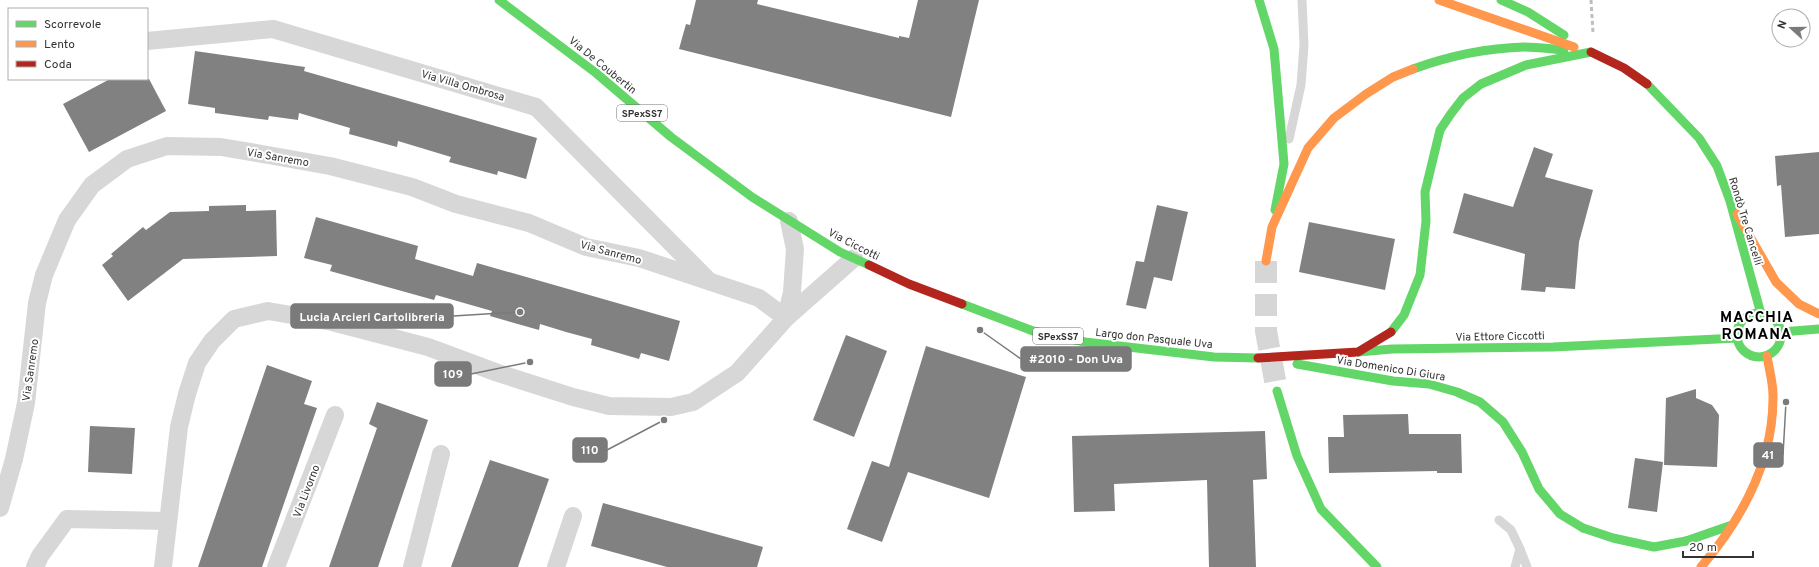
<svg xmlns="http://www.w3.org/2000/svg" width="1819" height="567" font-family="Overpass,sans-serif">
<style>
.building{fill:#818181}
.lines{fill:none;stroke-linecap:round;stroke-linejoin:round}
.primary-tunnel{stroke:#d6d6d6;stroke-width:22;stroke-dasharray:22 11;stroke-linecap:butt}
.lane{stroke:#d7d7d7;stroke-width:9}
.street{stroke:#d7d7d7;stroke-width:18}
.fast{stroke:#63d668;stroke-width:9}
.slow{stroke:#ff974d;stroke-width:9}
.jam{stroke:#b3261e;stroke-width:9}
.rail{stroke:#bebebe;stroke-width:3;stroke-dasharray:4 3;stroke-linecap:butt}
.fast-bridge{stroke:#63d668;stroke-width:9}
.jam-bridge{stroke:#b3261e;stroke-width:9}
.labels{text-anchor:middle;stroke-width:4;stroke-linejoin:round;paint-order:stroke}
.shield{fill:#fff;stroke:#707070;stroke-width:1}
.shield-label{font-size:10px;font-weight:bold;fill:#333}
.street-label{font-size:11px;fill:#333;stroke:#fff}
.district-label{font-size:15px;font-weight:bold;letter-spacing:1px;fill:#000;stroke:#fff}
.leader{fill:none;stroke:#7a7a7a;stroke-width:1.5}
.callout-dot{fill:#7a7a7a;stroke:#fff;stroke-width:1.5}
.callout{fill:#7a7a7a;stroke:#7a7a7a;stroke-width:1.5}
.callout-label{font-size:12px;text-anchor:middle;font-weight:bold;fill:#fff}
</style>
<rect width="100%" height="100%" fill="#fff"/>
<g class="building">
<path d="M696,0H758L757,4L899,38V36L909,38L918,0H979L951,117L679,49L686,24L690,25Z"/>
<path d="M195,51L305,67L304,71L537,138L526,179L498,171L497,175L449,162L451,157L398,141L397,147L349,134L350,128L299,113L298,120L269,116L268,120L215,113V108L188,104Z"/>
<path d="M110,79H149L166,111L89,152L63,104Z"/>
<path d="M1534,147L1553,154L1545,177L1593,190L1579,242L1575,289L1546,287L1545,292L1521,290L1525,254L1453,233L1464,193L1513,207Z"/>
<path d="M1819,152V234L1785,237L1781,185L1777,186L1775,156Z"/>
<path d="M246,205V211L276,210L277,256L183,259L128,301L102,265L113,256L111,254L143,227L146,230L170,212L209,211V206Z"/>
<path d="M1157,205L1188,212L1172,281L1154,277L1146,309L1126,305L1136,261L1144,262Z"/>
<path d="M316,217L418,246L415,259L473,276L477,263L680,321L669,361L641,353L639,359L591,345L592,339L566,332L540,324L539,330L490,316L492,311L436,295L434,300L330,271L332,265L304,258Z"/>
<path d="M1309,222L1395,239L1385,290L1299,272Z"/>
<path d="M846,335L887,351L854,437L813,420Z"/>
<path d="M926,346L1026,377L989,498L908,472L882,542L847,529L872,461L889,467Z"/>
<path d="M267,365L312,381L304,404L317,408L262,567H198Z"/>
<path d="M1696,389V398L1712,405L1719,415L1717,467L1664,465L1666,398Z"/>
<path d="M377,402L428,420L378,567H329L377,428L369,424Z"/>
<path d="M1408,414L1409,434H1461L1462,473H1437V471L1329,473L1328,437H1344L1343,415Z"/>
<path d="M90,426L135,428L132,474L88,472Z"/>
<path d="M1265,431L1267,479L1253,480L1256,567H1209L1207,480L1114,484L1115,511L1074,512L1072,436Z"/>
<path d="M1635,458L1663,462L1657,512L1628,508Z"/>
<path d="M490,460L549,479L518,567H451Z"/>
<path d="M603,503L763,547L757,567H667L591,546Z"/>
</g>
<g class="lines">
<path class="primary-tunnel" d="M1266,261V331L1277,391"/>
<g class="lane">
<path d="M1289,139L1301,85L1304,45L1302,0"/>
<path d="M1499,520L1511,530L1520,549"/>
<path d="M1515,567L1520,549L1527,567"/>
</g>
<g class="street">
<path d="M147,41L273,29L536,107L709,281"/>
<path d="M786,318L792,292L795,249L789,221"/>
<path d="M0,508L14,459L26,403L37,303L44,275L67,220L92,185L127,159L167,146L221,147L268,155L330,166L412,187L456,204L529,223L586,247L639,258L759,298L786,318"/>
<path d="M35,567L40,556L67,519L167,521"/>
<path d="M163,567L179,427L187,394L197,363L212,341L234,319L268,311L332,322L428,347L498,373L573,397L609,406L671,407L693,402L737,373L786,318L854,258"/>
<path d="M276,567L335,415"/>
<path d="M412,567L441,454"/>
<path d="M556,567L573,516"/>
</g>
<g class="fast">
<path d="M499,0L596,73L671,137L752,197L840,252L869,265"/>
<path d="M1259,0L1274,49L1284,164L1275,210"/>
<path d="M1501,0L1528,12L1564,35"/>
<path d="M1413,69C1449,56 1486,48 1524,47C1537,47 1551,49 1564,50"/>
<path d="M1647,84L1699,138L1717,166L1730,201L1761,314"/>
<path d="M962,304L1033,331L1085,342L1214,357L1258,358"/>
<circle cx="1759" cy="335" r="22"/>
<path d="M1391,332L1404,315L1420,275L1426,221L1425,192L1440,130L1450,115L1463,98L1481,84L1526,65L1591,52"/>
<path d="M1781,332L1819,329"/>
<path d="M1358,352L1392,349L1553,347L1738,338"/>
<path d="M1297,364L1393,381L1429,384L1457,392L1480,402L1503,422L1522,452L1539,489L1560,514L1583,528"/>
<path d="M1277,391L1297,456L1321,509L1377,567"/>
<path d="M1686,541L1732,525"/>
</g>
<g class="slow">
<path d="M1439,0L1574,47"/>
<path d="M1737,214L1776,282L1799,304L1819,314"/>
<path d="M1266,261L1272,227L1308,148L1334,118L1366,94L1393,77L1413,69"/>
<path d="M1701,567C1742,519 1774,460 1773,395C1773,382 1769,369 1767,356"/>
</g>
<g class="jam">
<path d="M869,265L909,284L962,304"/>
<path d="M1258,358L1358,352L1391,332"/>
</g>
<path class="rail" d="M1591,0L1593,33"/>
<path class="fast-bridge" d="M1583,528L1613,538L1654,547L1686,541"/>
<path class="jam-bridge" d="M1591,52L1624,68L1647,84"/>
</g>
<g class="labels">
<g class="shield">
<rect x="617" y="105" width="50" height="16" rx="3"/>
<rect x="1033" y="328" width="50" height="16" rx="3"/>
</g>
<g class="shield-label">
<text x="642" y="117">SPexSS7</text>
<text x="1058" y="340">SPexSS7</text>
</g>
<g class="street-label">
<text transform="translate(603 65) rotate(39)" y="4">Via De Coubertin</text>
<text transform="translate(463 85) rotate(16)" y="4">Via Villa Ombrosa</text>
<text transform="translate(278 157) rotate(10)" y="4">Via Sanremo</text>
<text transform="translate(1746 221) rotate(73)" y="4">Rondò Tre Cancelli</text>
<text transform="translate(854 244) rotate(27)" y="4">Via Ciccotti</text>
<text transform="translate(611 252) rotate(15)" y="4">Via Sanremo</text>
<text transform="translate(1500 336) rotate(-1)" y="4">Via Ettore Ciccotti</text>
<text transform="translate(1154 338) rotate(6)" y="4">Largo don Pasquale Uva</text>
<text transform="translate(1391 368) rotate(9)" y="4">Via Domenico Di Giura</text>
<text transform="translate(30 370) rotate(-82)" y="4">Via Sanremo</text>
<text transform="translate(306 491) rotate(-69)" y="4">Via Livorno</text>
</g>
<g class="district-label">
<text x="1757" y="322">MACCHIA<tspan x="1757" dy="17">ROMANA</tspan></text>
</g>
</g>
<path class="leader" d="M520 312L453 316M980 330L1021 359M530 362L471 374M664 420L607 450M1786 402L1783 455"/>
<g class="callout-dot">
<circle cx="520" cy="312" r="4"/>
<circle cx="980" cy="330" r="4"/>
<circle cx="530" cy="362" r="4"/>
<circle cx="664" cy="420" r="4"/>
<circle cx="1786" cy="402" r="4"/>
</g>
<g class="callout">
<rect x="291" y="304" width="162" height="24" rx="4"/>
<rect x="1021" y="347" width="110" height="24" rx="4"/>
<rect x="435" y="362" width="36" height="24" rx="4"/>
<rect x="573" y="438" width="34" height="24" rx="4"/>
<rect x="1754" y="443" width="29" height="24" rx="4"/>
</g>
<g class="callout-label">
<text x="372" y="321">Lucia Arcieri Cartolibreria</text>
<text x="1076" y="363">#2010 - Don Uva</text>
<text x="453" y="378">109</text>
<text x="590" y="454">110</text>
<text x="1768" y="459">41</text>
</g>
<rect x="8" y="8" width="140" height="72" fill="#ffffff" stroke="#adadad"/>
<rect x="16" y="21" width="20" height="6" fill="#63d668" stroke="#adadad"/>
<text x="44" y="28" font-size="12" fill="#333333">Scorrevole</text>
<rect x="16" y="41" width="20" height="6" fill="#ff974d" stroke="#adadad"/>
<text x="44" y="48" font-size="12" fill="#333333">Lento</text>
<rect x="16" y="61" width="20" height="6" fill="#b3261e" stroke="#adadad"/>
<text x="44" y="68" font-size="12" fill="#333333">Coda</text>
<g transform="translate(1791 28) rotate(291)"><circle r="19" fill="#ffffff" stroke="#adadad"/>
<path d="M0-3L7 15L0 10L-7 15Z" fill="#7a7a7a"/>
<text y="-6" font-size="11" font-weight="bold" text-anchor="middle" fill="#333333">N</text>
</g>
<path d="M1683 551v6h70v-6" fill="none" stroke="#333333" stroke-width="2"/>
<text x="1689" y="551" font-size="12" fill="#333333" stroke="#ffffff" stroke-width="3" paint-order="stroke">20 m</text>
</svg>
